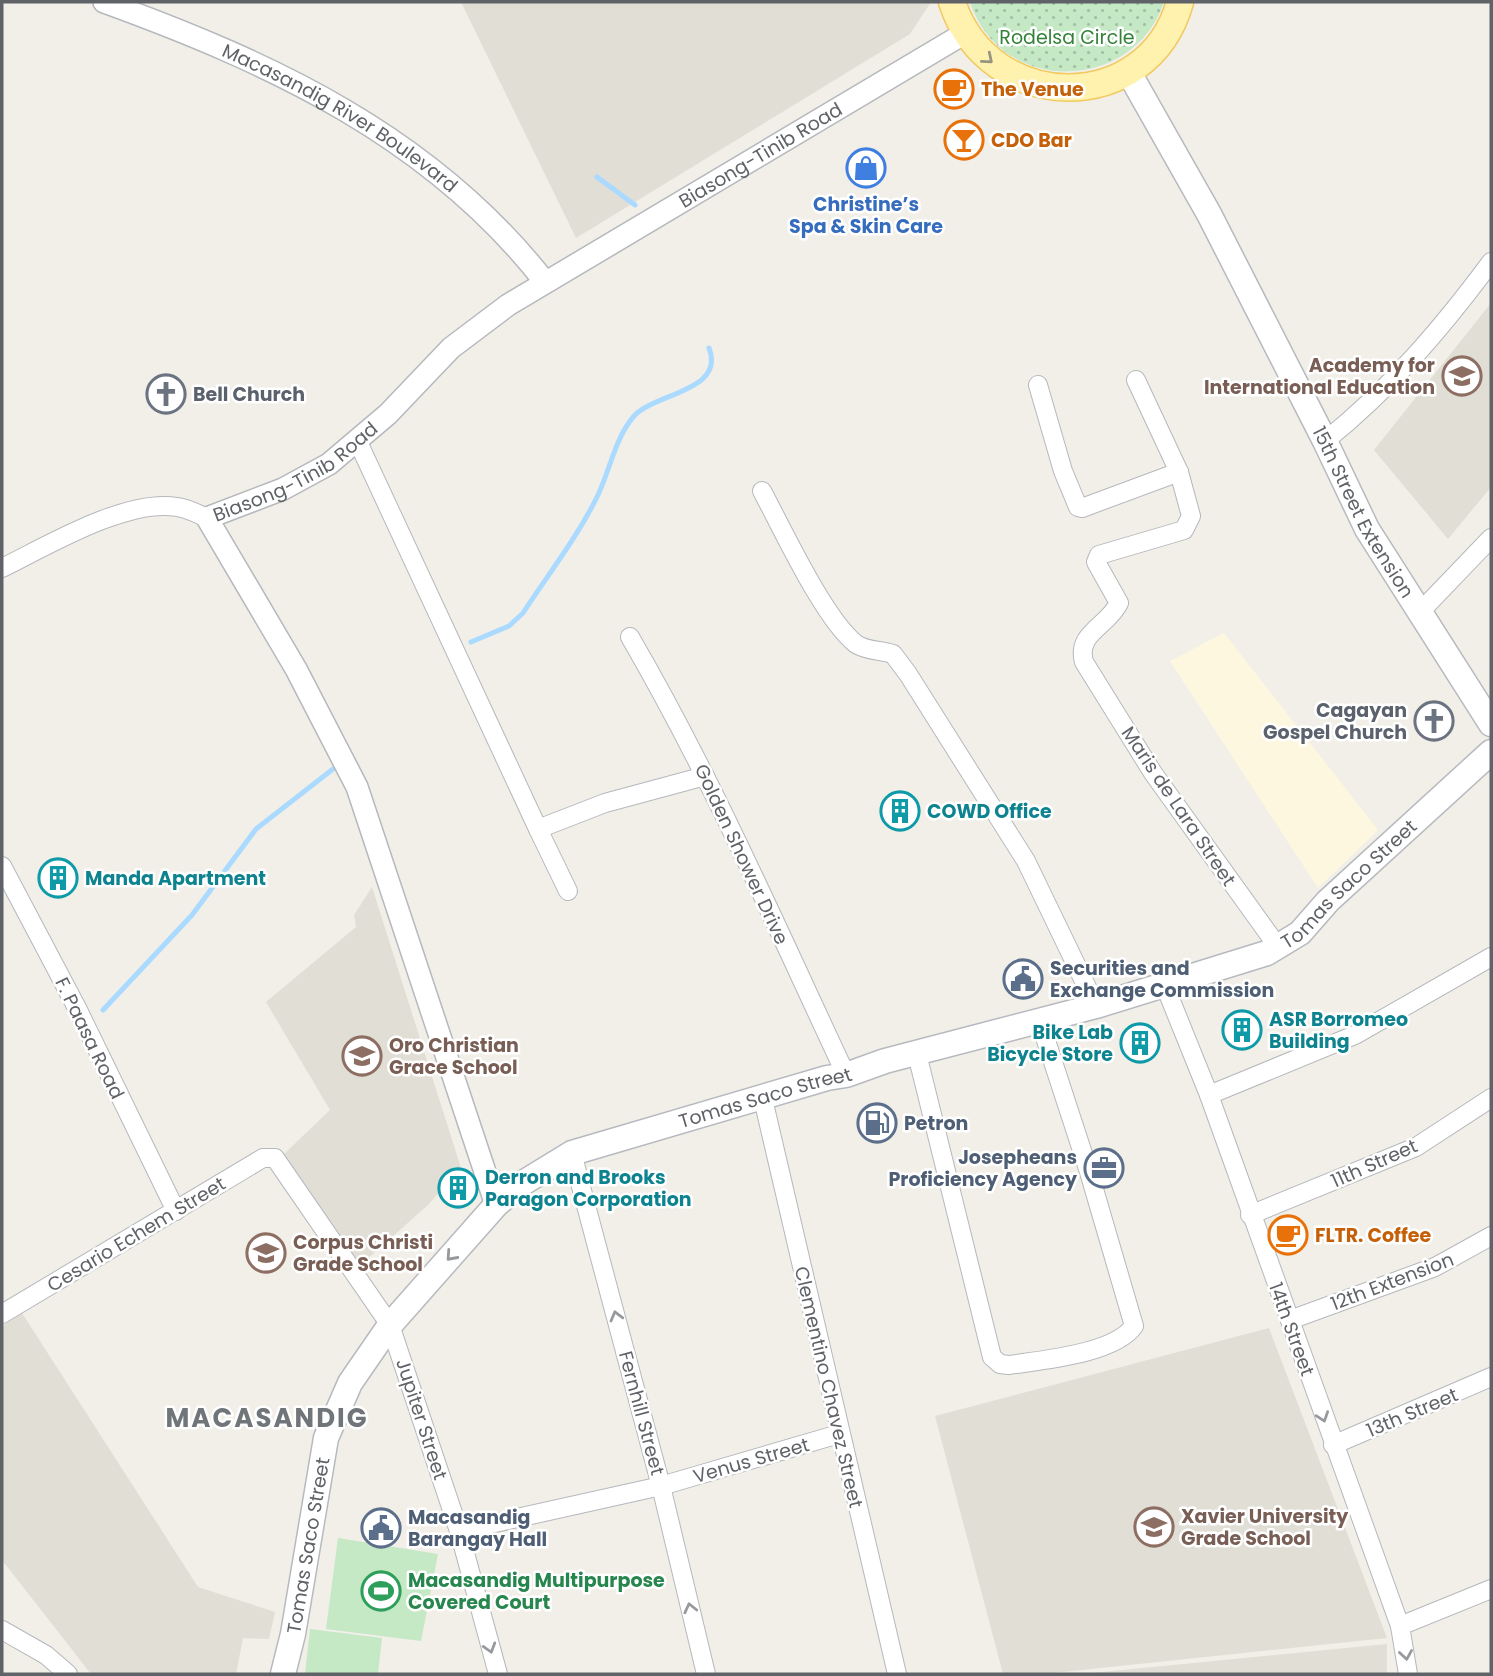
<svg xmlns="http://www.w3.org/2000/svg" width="1493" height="1676" font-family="Poppins,sans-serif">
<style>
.commercial{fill:#fef7e0}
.education{fill:#e1ded6}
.park{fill:url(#park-dots)}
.pitch{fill:#c5e8c5}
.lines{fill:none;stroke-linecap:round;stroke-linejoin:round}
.stream{stroke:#aadaff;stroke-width:5}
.minor-casing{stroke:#b5b8bc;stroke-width:20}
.tertiary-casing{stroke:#b5b8bc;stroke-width:24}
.secondary-casing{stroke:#b6babf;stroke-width:27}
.primary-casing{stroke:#f2c960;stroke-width:29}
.minor{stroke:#fff;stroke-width:18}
.tertiary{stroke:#fff;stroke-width:21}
.secondary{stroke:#fff;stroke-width:24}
.primary{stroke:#fff2af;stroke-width:26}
.oneway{stroke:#979581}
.oneway2{stroke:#979a9d}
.labels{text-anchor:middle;stroke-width:5;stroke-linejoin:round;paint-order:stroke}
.park-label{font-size:19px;fill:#348238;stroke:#fff}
.food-label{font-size:19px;font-weight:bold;fill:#c56008;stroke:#fff;text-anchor:start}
.street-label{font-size:19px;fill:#5f6368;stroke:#fff}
.shop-label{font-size:19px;font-weight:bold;fill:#366cbe;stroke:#fff}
.education-label{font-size:19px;font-weight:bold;fill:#785e54;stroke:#fff;text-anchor:start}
.worship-label{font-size:19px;font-weight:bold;fill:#5b616d;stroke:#fff;text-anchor:start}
.culture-label{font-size:19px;font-weight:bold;fill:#0d838f;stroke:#fff;text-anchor:start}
.service-label{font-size:19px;font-weight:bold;fill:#4e5e75;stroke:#fff;text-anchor:start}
.leisure-label{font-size:19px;font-weight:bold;fill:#27864d;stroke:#fff;text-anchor:start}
.district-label{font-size:26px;font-weight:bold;letter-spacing:2px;fill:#70757a;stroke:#fff}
</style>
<defs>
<pattern id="park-dots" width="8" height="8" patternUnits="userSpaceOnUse" patternTransform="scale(1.75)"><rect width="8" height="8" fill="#c5e8c5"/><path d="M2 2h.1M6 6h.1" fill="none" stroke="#a3c0a4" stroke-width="1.8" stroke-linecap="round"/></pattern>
</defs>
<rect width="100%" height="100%" fill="#f1efe8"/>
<path class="commercial" d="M1224,633L1378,830L1318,888L1170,661Z"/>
<g class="education">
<path d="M461,2H931L910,34L576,238Z"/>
<path d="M1491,303V487L1448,539L1374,450Z"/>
<path d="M372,887L461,1168L428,1205L358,1267L282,1156L330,1110L266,1002L356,927L354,915Z"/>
<path d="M22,1313L198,1587L275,1612L269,1639L243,1638L236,1674H91L2,1560V1326Z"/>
<path d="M1269,1328L1387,1638L1044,1674H1003L935,1416Z"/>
<path d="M1387,1644V1674H1082Z"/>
</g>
<path class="park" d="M970,2H1164C1133,93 1001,96 970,2Z"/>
<g class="pitch">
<path d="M338,1538L438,1554L421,1641L326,1629Z"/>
<path d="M310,1629L382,1638L378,1674H305Z"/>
</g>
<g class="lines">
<g class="stream">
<path d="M597,177L635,205"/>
<path d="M471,642L509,626L523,613C547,576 576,539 596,499C610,472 614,439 634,416C655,393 726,391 709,348"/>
<path d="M103,1010L192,915L256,829L333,769"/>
</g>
<g class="minor-casing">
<g id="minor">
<path d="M1136,380L1179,472L1191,516L1184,530L1099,555L1096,562L1119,603C1107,627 1076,633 1084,662L1153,773L1278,947"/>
<path d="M1038,385L1063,471L1078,507L1082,508L1179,472"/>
<path d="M1325,441C1390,389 1442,328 1491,262"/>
<path d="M358,442L538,829L605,803L705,776"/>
<path d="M762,491C783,530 824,619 856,644C866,651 881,650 893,654L908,674L1026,861L1096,1006"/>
<path d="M2,568C47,546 127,498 177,507C187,508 198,514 207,518"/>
<path d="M1420,612L1491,538"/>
<path d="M630,637C712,778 777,928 846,1075"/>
<path d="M538,829L568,891"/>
<path d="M2,866L78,1010L176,1211"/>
<path d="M1165,986L1209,1095L1400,1626L1408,1674"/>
<path d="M917,1054L992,1357L1000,1364L1009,1365C1042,1360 1114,1354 1134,1326L1089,1172L1039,1019"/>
<path d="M1209,1095L1355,1035L1491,957"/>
<path d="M763,1099L897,1674"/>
<path d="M572,1153L661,1486L706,1674"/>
<path d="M1250,1215L1416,1147L1491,1098"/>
<path d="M2,1314L263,1158H275L390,1325L459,1531L498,1674"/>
<path d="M1290,1320L1435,1267L1491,1236"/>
<path d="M1333,1445L1491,1377"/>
<path d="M459,1531L661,1486L839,1434"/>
<path d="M1400,1626L1491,1589"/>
<path d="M2,1630L46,1655L68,1674"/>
</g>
</g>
<g class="tertiary-casing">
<g id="tertiary">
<path id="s1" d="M104,2C272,63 432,137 545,282"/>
<path id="s2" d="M496,1205L357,787L296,669L207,518L283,489L329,464L388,414L451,348L508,305L965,33"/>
</g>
</g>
<g class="secondary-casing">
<g id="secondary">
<path id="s3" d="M1128,71L1209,214L1325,441L1367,529L1491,724"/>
<path id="s4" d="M283,1674L293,1634L326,1438L350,1383L390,1325L496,1205L518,1186L572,1153L827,1078L846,1075L885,1061L1096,1006L1267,953L1300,933L1328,901L1491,752"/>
</g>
</g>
<g class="primary-casing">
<path id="primary" d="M952,2C989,115 1148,117 1180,2"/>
</g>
<use href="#minor" class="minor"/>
<use href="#tertiary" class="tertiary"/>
<use href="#secondary" class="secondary"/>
<use href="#primary" class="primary"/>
</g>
<defs><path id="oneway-chevron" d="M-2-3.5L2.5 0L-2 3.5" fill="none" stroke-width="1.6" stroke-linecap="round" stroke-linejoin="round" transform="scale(1.75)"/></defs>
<use class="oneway" href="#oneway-chevron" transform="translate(988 59) rotate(40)"/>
<g class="oneway2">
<use href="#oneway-chevron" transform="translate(451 1256) rotate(132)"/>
<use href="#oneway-chevron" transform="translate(616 1316) rotate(-105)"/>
<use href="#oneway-chevron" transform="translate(1323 1417) rotate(71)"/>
<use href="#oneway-chevron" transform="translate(690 1608) rotate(-103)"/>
<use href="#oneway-chevron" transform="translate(490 1648) rotate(73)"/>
<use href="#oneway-chevron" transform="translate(1406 1655) rotate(81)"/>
</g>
<defs>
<g id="cafe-ring" transform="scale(2.0125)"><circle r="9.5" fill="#fff" stroke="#e8710a" stroke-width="1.5"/><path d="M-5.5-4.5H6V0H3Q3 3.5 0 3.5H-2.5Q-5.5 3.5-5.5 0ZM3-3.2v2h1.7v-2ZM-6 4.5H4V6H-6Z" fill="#e8710a"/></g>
<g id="bar-ring" transform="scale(2.0125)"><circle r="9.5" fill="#fff" stroke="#e8710a" stroke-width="1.5"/><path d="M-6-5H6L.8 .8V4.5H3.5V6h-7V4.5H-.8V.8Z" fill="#e8710a"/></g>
<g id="shop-ring" transform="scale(2.0125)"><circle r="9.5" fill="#fff" stroke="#3f7fe0" stroke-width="1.5"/><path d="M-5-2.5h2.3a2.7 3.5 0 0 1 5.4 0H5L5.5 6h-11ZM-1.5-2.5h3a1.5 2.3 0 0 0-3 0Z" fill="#3f7fe0"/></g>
<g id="school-ring" transform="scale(2.0125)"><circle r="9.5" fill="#fff" stroke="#8d6e63" stroke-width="1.5"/><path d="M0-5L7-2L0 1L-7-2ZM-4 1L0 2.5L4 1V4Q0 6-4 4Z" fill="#8d6e63"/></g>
<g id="church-ring" transform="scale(2.0125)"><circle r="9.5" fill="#fff" stroke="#6b7280" stroke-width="1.5"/><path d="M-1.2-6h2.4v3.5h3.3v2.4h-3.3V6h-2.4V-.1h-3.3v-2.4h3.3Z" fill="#6b7280"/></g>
<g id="building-ring" transform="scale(2.0125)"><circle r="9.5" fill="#fff" stroke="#0f9aa8" stroke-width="1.5"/><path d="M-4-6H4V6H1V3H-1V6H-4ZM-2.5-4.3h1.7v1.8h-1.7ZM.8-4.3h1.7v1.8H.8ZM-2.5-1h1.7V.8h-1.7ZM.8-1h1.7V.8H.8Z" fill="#0f9aa8"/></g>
<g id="civic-ring" transform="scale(2.0125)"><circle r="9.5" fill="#fff" stroke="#5c6f8a" stroke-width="1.5"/><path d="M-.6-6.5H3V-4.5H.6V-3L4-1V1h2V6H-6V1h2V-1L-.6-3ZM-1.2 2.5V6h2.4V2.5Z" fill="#5c6f8a"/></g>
<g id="fuel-ring" transform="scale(2.0125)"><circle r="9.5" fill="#fff" stroke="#5c6f8a" stroke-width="1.5"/><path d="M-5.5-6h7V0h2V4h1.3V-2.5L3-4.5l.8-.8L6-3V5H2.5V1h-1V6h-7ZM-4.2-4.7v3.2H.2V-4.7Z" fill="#5c6f8a"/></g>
<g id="office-ring" transform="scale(2.0125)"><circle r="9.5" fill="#fff" stroke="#5c6f8a" stroke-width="1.5"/><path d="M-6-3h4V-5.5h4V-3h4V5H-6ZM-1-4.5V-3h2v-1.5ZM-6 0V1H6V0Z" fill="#5c6f8a"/></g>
<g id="stadium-ring" transform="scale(2.0125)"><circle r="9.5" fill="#fff" stroke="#2e9e5b" stroke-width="1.5"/><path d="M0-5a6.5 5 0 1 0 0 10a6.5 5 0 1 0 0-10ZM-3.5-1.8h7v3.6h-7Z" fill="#2e9e5b"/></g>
</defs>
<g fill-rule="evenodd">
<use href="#cafe-ring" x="954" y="89"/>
<use href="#bar-ring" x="964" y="140"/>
<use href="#shop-ring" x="866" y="168"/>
<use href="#school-ring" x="1462" y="376"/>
<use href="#church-ring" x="166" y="394"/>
<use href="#church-ring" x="1434" y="721"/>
<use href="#building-ring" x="900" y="811"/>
<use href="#building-ring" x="58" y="878"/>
<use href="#civic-ring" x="1023" y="979"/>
<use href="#building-ring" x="1242" y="1030"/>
<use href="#building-ring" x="1140" y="1043"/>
<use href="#school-ring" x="362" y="1056"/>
<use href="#fuel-ring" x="877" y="1123"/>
<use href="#office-ring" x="1104" y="1168"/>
<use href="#building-ring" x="458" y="1188"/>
<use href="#cafe-ring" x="1288" y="1235"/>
<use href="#school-ring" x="266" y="1253"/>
<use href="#school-ring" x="1154" y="1527"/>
<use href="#civic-ring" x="381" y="1528"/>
<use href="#stadium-ring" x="381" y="1591"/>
</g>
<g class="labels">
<g class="park-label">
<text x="1067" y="44">Rodelsa Circle</text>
</g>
<g class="food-label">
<text x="981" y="96">The Venue</text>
<text x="991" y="147">CDO Bar</text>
<text x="1315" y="1242">FLTR. Coffee</text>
</g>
<g class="street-label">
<text dy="7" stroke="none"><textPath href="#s1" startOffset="264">Macasandig River Boulevard</textPath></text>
<text dy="7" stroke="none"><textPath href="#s2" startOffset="1416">Biasong-Tinib Road</textPath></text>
<text dy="7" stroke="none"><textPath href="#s2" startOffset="849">Biasong-Tinib Road</textPath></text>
<text dy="7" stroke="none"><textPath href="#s3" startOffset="500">15th Street Extension</textPath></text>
<text transform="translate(1179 806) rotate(56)" y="7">Maris de Lara Street</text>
<text transform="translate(742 854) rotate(65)" y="7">Golden Shower Drive</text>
<text dy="7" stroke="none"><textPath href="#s4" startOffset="1454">Tomas Saco Street</textPath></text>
<text transform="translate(90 1038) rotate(64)" y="7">F. Paasa Road</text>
<text dy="7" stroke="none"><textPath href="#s4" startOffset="824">Tomas Saco Street</textPath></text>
<text transform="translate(1374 1163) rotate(-24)" y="7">11th Street</text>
<text transform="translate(136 1234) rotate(-31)" y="7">Cesario Echem Street</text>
<text transform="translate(1392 1281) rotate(-21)" y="7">12th Extension</text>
<text transform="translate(1292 1329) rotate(70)" y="7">14th Street</text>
<text transform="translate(829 1387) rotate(77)" y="7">Clementino Chavez Street</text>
<text transform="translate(1412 1412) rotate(-23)" y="7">13th Street</text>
<text transform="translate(642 1413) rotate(75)" y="7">Fernhill Street</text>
<text transform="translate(422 1419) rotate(72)" y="7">Jupiter Street</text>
<text transform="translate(751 1460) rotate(-16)" y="7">Venus Street</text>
<text dy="7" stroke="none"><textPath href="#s4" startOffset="131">Tomas Saco Street</textPath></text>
</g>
<g class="shop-label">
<text x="866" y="211">Christine’s<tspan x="866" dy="22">Spa &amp; Skin Care</tspan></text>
</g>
<g class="education-label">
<text x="1435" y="372" text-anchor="end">Academy for<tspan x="1435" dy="22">International Education</tspan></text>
<text x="389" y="1052">Oro Christian<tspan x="389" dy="22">Grace School</tspan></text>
<text x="293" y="1249">Corpus Christi<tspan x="293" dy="22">Grade School</tspan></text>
<text x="1181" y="1523">Xavier University<tspan x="1181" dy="22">Grade School</tspan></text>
</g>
<g class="worship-label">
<text x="193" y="401">Bell Church</text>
<text x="1407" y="717" text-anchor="end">Cagayan<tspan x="1407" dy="22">Gospel Church</tspan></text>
</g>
<g class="culture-label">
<text x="927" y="818">COWD Office</text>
<text x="85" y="885">Manda Apartment</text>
<text x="1269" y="1026">ASR Borromeo<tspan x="1269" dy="22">Building</tspan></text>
<text x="1113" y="1039" text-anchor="end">Bike Lab<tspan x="1113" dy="22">Bicycle Store</tspan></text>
<text x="485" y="1184">Derron and Brooks<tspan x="485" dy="22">Paragon Corporation</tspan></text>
</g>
<g class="service-label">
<text x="1050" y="975">Securities and<tspan x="1050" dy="22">Exchange Commission</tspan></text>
<text x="904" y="1130">Petron</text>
<text x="1077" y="1164" text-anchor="end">Josepheans<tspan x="1077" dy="22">Proficiency Agency</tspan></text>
<text x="408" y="1524">Macasandig<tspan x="408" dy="22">Barangay Hall</tspan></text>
</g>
<g class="leisure-label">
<text x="408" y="1587">Macasandig Multipurpose<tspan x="408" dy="22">Covered Court</tspan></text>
</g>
<g class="district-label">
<text x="267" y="1427">MACASANDIG</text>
</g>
</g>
<rect width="1493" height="1676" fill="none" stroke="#5f6368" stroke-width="7"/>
</svg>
